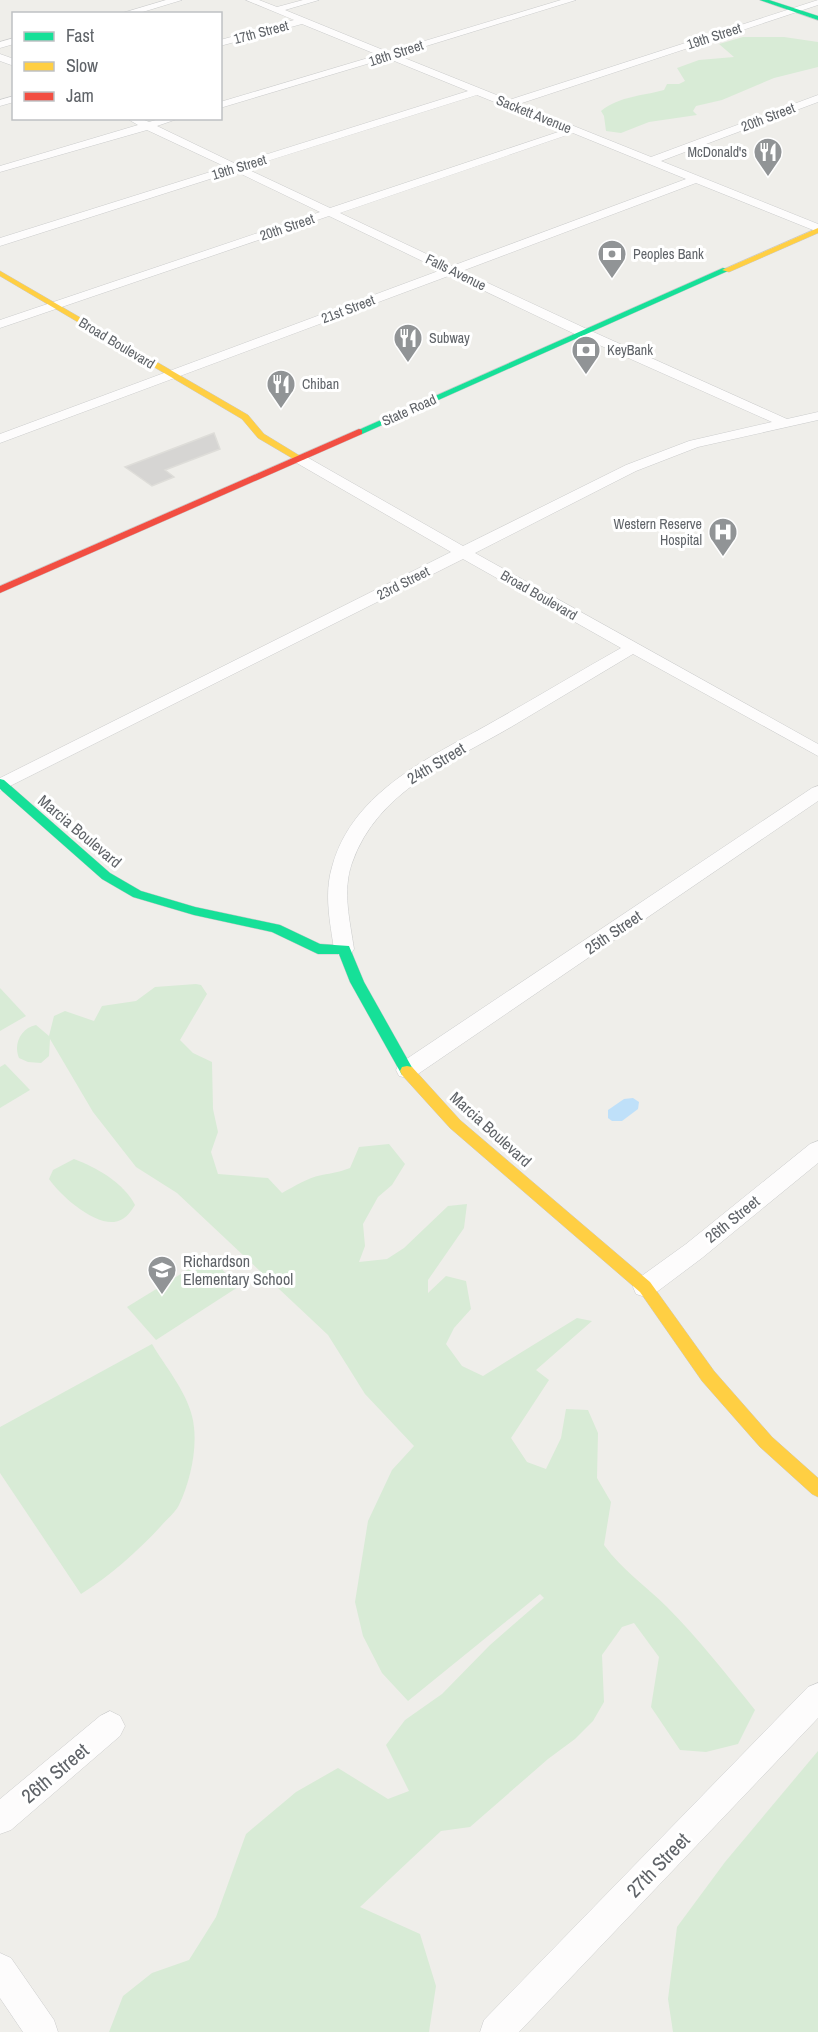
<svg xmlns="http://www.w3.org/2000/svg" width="818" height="2032" font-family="'Archivo Narrow',sans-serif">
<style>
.green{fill:#d8ebd6}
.water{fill:#bfe0f9}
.building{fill:#d6d5d3;stroke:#deddd9;stroke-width:1.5}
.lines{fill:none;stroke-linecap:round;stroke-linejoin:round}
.street-casing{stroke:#cbcccc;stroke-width:1}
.fast-casing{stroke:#cacacb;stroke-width:1}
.slow-casing{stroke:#cacacb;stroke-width:1}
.jam-casing{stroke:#cacacb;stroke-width:1}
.street{fill:#fdfcfc;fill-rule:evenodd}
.fast{fill:#16e098;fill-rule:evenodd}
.slow{fill:#ffcf43;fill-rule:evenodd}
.jam{fill:#f24e42;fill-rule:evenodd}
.labels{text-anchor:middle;stroke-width:6;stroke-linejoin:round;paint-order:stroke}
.far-street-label{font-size:14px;fill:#5f6368;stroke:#fff}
.far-poi-label{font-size:14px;fill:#5f6368;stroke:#fff;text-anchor:start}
.street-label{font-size:16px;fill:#5f6368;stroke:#fff}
.poi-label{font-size:16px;fill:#5f6368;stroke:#fff;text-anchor:start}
.near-street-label{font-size:20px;fill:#5f6368;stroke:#fff}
</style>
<rect width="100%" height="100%" fill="#efeeea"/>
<g class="green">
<path d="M743,37H784L818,42V67L774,78L722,100L696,106L693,111L697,115L649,122L621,133L606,131L604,116L601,111C620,96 642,96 664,90L667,84H679L685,81L677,68L699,60L734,57L719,44Z"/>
<path d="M196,984L201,985L207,994L180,1040L193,1053L212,1062L213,1109L218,1132L211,1152L218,1174L268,1178L282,1193C295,1186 307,1178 322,1175C332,1173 340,1172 350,1168L359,1147L389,1144L405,1164L392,1185L378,1197L363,1224L365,1246L359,1262L387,1259L404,1248L448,1206L467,1204L464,1228L428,1280V1293L446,1276L466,1281L471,1309L454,1328L446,1344L462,1366L483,1376L577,1318L592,1321L536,1370L549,1380L511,1438L527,1462L546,1469L561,1438L566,1409L588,1410L598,1433L597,1478L611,1502L604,1545C622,1570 646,1586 667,1607C699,1639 727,1675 755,1710L738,1744L706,1752L680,1750L651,1707L659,1657L634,1623L622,1627L602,1655L604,1702L593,1721L575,1739L548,1759L470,1827L441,1831L360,1907L420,1934L436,1986L429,2032H109L123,1996L152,1973L189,1960L216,1917L246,1834L296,1792L338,1768L388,1799L409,1791L386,1745L405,1720L442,1694L490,1645L544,1598L540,1594L408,1701L382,1673L363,1636L355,1602L368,1521L392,1470L414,1446L365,1394L328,1335L177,1193L136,1167L93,1112L50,1039L49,1056L41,1063L28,1062L19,1058C13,1044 21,1028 36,1025L49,1036L54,1016L65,1011L94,1021L102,1006L136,1001L155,987Z"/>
<path d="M0,988L26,1016L0,1031Z"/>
<path d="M5,1064L30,1090L0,1108V1067Z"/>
<path d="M74,1159C97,1168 123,1182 135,1205C130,1213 124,1221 114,1222C92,1224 60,1195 49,1179L53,1170Z"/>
<path d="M210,1256L238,1287L156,1340L127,1307Z"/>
<path d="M152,1344C165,1366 186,1391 192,1416C199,1443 191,1480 179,1505C175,1513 166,1520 161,1526C136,1553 111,1575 81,1594L0,1473V1427Z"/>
<path d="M818,1751V2032H673L668,1999L677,1927L725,1862Z"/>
</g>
<path class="water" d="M633,1098L639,1102L638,1109L622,1121H612L608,1118V1110L624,1099Z"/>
<path class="building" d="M214,433L220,449L165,470L174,477L152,486L125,467Z"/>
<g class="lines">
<g class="street-casing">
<g id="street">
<path d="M166,0H182L136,14H119Z"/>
<path d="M246,0H259L277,7L303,0H319L285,10L388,52L561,0H576L397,55L509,100L818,0V5L519,104L651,157L818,95V102L661,161L818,224V232L696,183L462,271L589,330L787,419L818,412V420L698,447L636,471L475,553L818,744V756L633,654C592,678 552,703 511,727C451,762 377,791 352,863C342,891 350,921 354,949L351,954L344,956L337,954L334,949C330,922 324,894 332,867C353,789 434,756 498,719C539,696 580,671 621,648L463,559L0,791V778L451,552L295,462L293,459L295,456H305L463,546L626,465L689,441L772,422L579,336L451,275L0,443V434L441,270L329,216L0,328V320L320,212L235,171L0,246V238L226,167L147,130L0,172V166L138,125L126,118H140L149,122L162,118H180L157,126L236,164L468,91L387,58L220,108V102L378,55L302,24L220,46V40L294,20ZM477,95L564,130L330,208L245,168ZM573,133L686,179L452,266L340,213Z"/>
<path d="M14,38V44L0,48V42Z"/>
<path d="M0,54L14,59V66L0,61Z"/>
<path d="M14,96V102L0,106V100Z"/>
<path d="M818,786V801L415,1076L407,1078L399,1076L396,1070L399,1064L812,788Z"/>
<path d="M818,1141V1163L702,1258L654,1294L645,1297L636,1294L633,1287L636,1280L686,1244L810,1144Z"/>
<path d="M818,1683V1718L519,2032H480L484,2020L808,1687Z"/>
<path d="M110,1711L120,1716L125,1726L120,1736L11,1830L0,1834V1799L100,1716Z"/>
<path d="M0,1953L11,1958L54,2020L58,2032H23L0,1998Z"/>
</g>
</g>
<g class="fast-casing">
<g id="fast">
<path d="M760,0H769L818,16V20Z"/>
<path d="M723,268L730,270L362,434L354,432Z"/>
<path d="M0,779L4,780L110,873L141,891L195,907L280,925L320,944L349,946L364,982L414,1071L412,1075H402L350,982L339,954H318L272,932L194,915L133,897L102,879L0,789Z"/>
</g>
</g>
<g class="slow-casing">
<g id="slow">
<path d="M818,228V233L729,272L722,270Z"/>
<path d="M0,271L248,415L264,434L305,459L297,461L258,438L242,419L0,276Z"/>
<path d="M407,1066L412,1067L460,1120L650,1282L714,1371L772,1437L818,1478V1497L812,1494L760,1447L702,1381L640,1292L450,1128L402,1075L400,1071L402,1067Z"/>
</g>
</g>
<g class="jam-casing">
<path id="jam" d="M359,429L362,430V434L0,593V586Z"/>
</g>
<use href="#street" class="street"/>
<use href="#fast" class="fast"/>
<use href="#slow" class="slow"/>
<use href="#jam" class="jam"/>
</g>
<defs>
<g id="restaurant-pin" transform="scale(1.5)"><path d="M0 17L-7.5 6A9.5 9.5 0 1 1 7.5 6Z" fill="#919496" stroke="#fff"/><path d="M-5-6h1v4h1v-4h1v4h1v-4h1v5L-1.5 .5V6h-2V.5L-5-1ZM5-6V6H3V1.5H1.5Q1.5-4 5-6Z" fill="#fff"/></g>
<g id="bank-pin" transform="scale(1.5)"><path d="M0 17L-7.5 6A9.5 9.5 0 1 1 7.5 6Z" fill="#919496" stroke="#fff"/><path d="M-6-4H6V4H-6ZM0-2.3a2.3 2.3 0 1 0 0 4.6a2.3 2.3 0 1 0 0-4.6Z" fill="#fff"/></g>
<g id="hospital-pin" transform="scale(1.5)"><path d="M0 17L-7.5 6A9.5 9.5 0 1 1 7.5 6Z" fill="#919496" stroke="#fff"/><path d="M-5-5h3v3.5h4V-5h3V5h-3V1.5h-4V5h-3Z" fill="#fff"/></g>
<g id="school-pin" transform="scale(1.5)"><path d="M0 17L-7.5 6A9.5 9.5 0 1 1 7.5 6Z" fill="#919496" stroke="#fff"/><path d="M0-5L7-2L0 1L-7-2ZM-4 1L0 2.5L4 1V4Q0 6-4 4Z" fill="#fff"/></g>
</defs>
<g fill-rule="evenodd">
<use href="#restaurant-pin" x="768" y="152"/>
<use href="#bank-pin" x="612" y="254"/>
<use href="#restaurant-pin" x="408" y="338"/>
<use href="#bank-pin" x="586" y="350"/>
<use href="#restaurant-pin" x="281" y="384"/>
<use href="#hospital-pin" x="723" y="532"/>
<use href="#school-pin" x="162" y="1270"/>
</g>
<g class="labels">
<g class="far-street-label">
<text transform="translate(261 32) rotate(-15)" y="5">17th Street</text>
<text transform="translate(714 36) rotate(-18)" y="5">19th Street</text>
<text transform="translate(396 53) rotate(-18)" y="5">18th Street</text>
<text transform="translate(534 114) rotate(22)" y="5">Sackett Avenue</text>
<text transform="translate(768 117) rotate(-21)" y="5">20th Street</text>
<text transform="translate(239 167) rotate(-17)" y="5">19th Street</text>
<text transform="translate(287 227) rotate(-19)" y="5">20th Street</text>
<text transform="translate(456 272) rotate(26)" y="5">Falls Avenue</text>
<text transform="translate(348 309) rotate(-21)" y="5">21st Street</text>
<text transform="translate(117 343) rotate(31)" y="5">Broad Boulevard</text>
<text transform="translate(409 410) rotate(-24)" y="5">State Road</text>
<text transform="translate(403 583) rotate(-27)" y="5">23rd Street</text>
<text transform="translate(539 595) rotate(30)" y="5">Broad Boulevard</text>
</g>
<g class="far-poi-label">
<text x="747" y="157" text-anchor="end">McDonald's</text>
<text x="633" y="259">Peoples Bank</text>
<text x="429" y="343">Subway</text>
<text x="607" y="355">KeyBank</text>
<text x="302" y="389">Chiban</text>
<text x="702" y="529" text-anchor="end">Western Reserve<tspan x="702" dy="16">Hospital</tspan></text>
</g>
<g class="street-label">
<text transform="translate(436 763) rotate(-31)" y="6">24th Street</text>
<text transform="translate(80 831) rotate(40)" y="6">Marcia Boulevard</text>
<text transform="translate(613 932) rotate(-34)" y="6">25th Street</text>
<text transform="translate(491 1129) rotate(42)" y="6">Marcia Boulevard</text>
<text transform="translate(732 1219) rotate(-39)" y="6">26th Street</text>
</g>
<g class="poi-label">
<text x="183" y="1267">Richardson<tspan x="183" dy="18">Elementary School</tspan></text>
</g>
<g class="near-street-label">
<text transform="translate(55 1773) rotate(-40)" y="7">26th Street</text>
<text transform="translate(658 1865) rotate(-46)" y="7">27th Street</text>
</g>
</g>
<rect x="12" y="12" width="210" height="108" fill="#ffffff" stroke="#bfc1c3" stroke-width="1.5"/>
<rect x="24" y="32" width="30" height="9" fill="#16e098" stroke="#bfc1c3" stroke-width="1.5"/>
<text x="66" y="42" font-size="18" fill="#5f6368">Fast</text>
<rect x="24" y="62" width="30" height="9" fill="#ffcf43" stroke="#bfc1c3" stroke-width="1.5"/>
<text x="66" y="72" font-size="18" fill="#5f6368">Slow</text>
<rect x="24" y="92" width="30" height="9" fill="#f24e42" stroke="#bfc1c3" stroke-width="1.5"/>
<text x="66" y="102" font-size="18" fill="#5f6368">Jam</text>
</svg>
